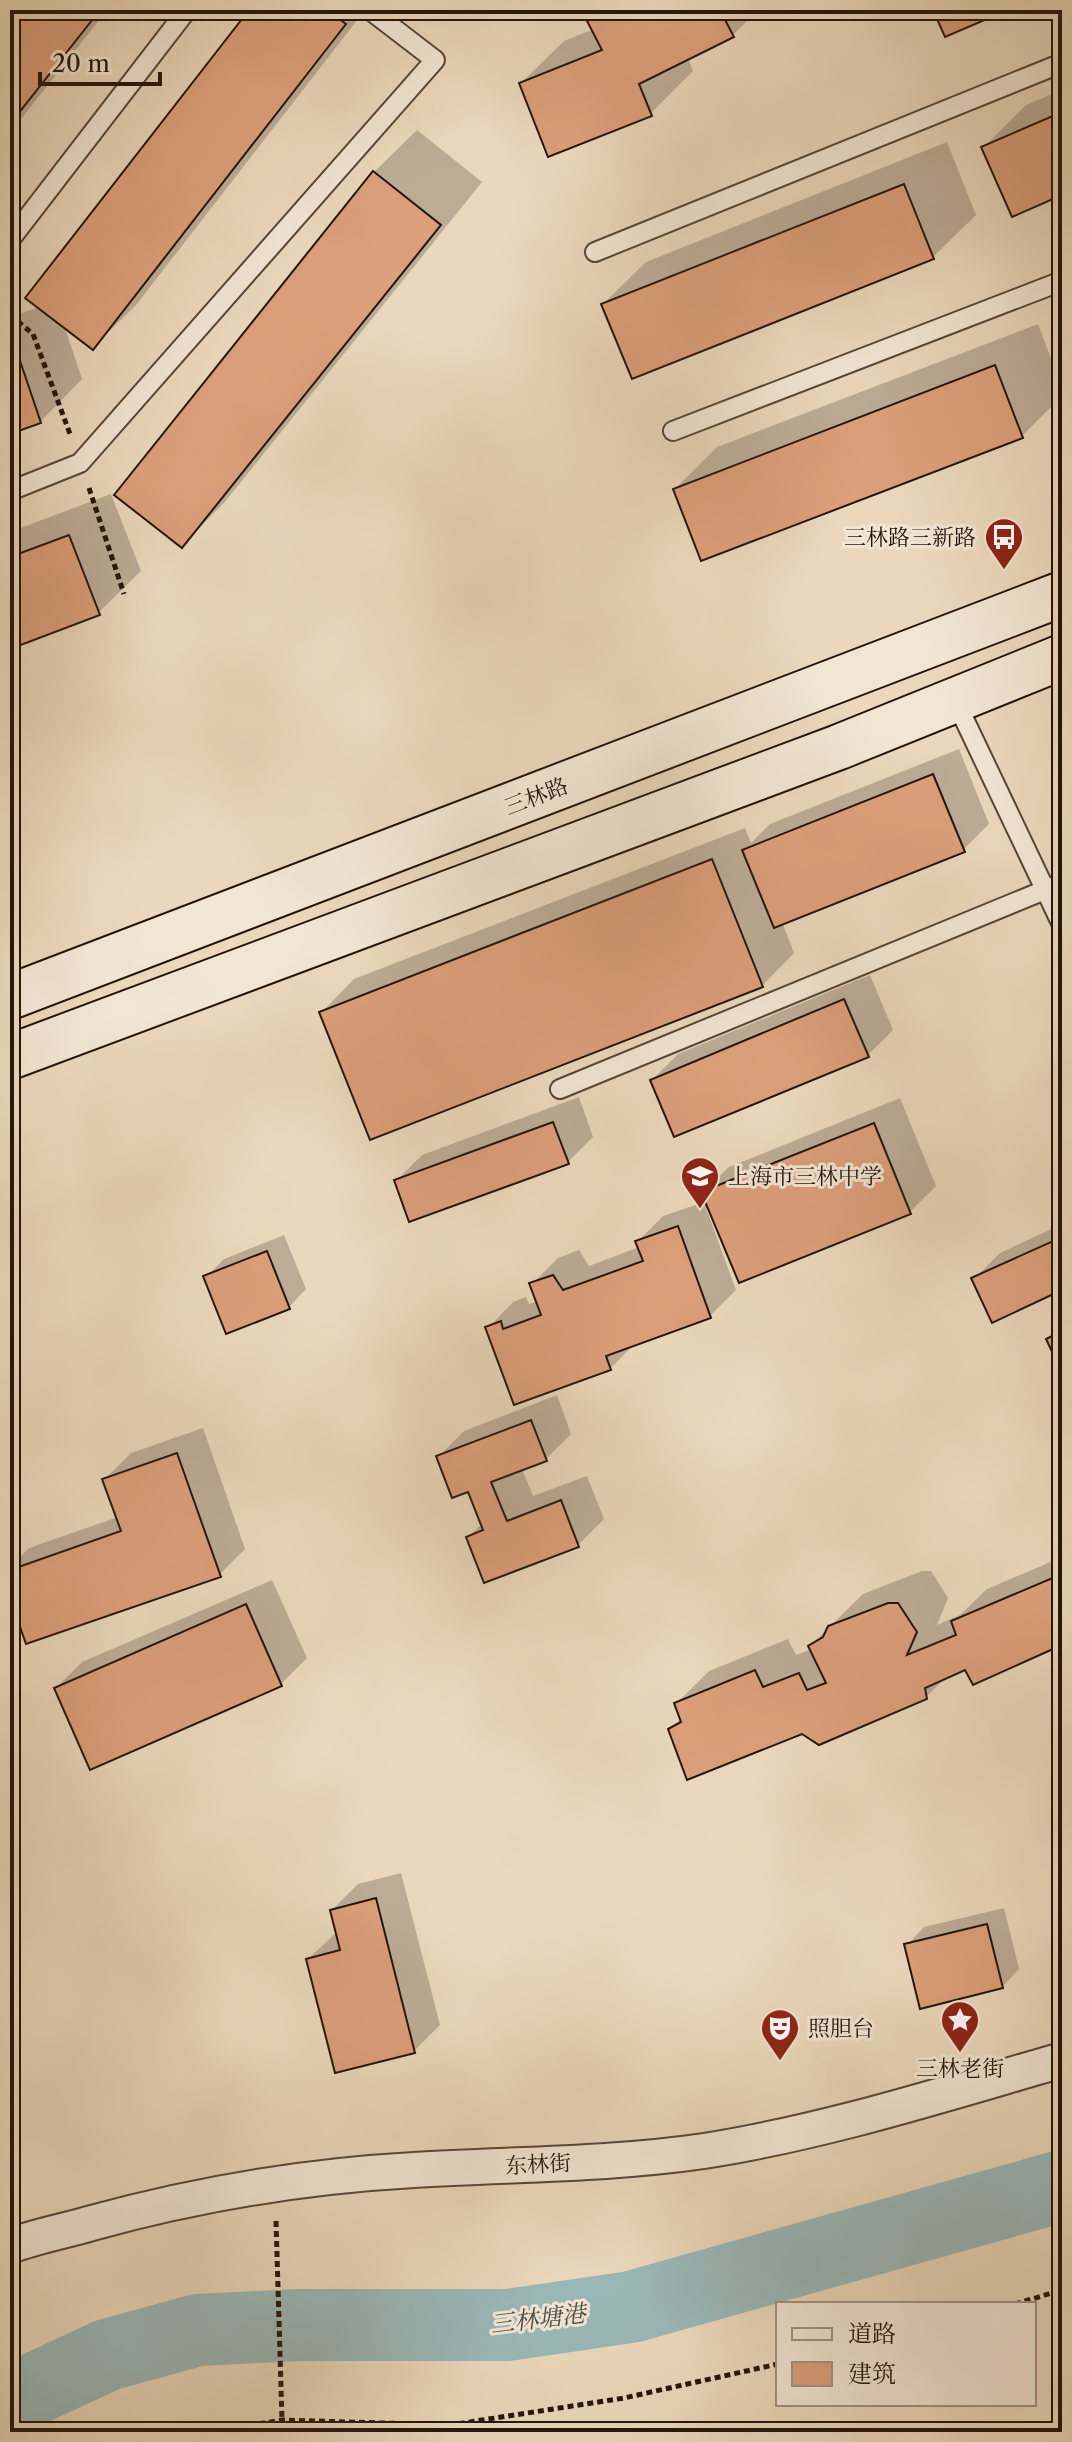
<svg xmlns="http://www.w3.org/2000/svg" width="1072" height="2442" font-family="'Libre Caslon Text','Noto Serif SC',serif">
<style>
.shadow{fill:#0003}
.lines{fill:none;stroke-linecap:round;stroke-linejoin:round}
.river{stroke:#9ab8b8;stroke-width:72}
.building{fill:#dc9f7b;stroke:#23150d;stroke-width:2}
.lane-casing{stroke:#554639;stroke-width:22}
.street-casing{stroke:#554639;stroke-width:38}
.secondary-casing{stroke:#23150d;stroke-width:48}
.path{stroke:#23150d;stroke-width:5;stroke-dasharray:6 4;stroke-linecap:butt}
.lane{stroke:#f2e6d3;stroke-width:18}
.street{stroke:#f2e6d3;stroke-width:34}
.secondary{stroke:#f2e6d3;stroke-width:44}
.labels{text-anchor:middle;stroke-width:6;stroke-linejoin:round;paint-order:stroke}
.poi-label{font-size:22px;fill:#23150d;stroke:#f2e6d3;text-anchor:start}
.street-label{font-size:22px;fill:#23150d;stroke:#f2e6d3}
.water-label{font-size:24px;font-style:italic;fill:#4d4e49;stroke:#f2e6d3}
</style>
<rect width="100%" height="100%" fill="#ebd8bc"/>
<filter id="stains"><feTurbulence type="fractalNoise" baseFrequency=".0025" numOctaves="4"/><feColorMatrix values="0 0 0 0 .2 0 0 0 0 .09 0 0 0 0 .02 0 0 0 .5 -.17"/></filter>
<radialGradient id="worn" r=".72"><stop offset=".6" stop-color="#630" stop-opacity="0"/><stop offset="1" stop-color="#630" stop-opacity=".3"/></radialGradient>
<g class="shadow">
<path d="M10,10H107L10,133Z"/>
<path d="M252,10H365L136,305L93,347L64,325L82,379L40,422L10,431V317L40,307Z"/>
<path d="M601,10H758L733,35L688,58L693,71L650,114L521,83L564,41L594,29L590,21Z"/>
<path d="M1062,90V193L983,148L1026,105Z"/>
<path d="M417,130L482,182L224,503L182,545L374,172Z"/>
<path d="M947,142L976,215L933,257L633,376L603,304L646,262Z"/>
<path d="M1038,324L1062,387V396L1022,436L675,489L717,447Z"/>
<path d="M111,494L141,571L98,613L10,647V532Z"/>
<path d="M959,749L989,824L963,850L782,922L794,953L762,986L322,1012L354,979L745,828L751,843L770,824Z"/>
<path d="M870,975L893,1030L867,1056L652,1080L678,1054Z"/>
<path d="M579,1097L593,1137L568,1162L396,1181L422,1155Z"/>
<path d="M900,1098L936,1186L910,1212L706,1208L736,1290L710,1316L634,1344L610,1369L488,1328L513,1302L526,1297L529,1304L538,1301L532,1284L558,1258L579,1250L589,1266L639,1247L637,1242L663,1216L707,1201L703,1192L729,1167Z"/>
<path d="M1062,1224V1288L974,1279L1000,1253Z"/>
<path d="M284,1235L306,1289L289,1307L206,1277L224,1259Z"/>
<path d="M1062,1325V1369L1048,1339Z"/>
<path d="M557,1395L571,1434L545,1460L522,1469L533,1496L587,1476L604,1519L578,1545L468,1537L483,1523L469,1489L438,1457L464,1431Z"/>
<path d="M203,1428L245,1549L219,1575L10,1592V1567L29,1548L118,1517L105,1479L131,1453Z"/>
<path d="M1062,1557V1643L966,1667L948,1675L926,1697L802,1732L670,1729L682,1718L676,1704L709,1671L788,1639L796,1655L812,1649L810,1646L863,1594L922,1571H931L948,1598L937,1625L960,1615L987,1589Z"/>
<path d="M272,1580L307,1658L281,1684L56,1688L82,1662Z"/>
<path d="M401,1873L440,2025L414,2051L308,1959L337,1932L332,1910L358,1884Z"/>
<path d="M1004,1908L1019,1969L1002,1987L907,1945L924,1927Z"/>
</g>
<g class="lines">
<path class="river" d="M10,2400L107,2355L198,2330L299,2325H508L631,2307L1062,2186"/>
</g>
<g class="building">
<path d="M10,10H100L10,124Z"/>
<path d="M249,10H327L346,24L93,350L25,298Z"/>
<path d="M609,10H720L734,37L639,84L652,116L548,157L519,83L602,50L587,21Z"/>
<path d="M933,10H1008L945,37Z"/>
<path d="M1062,112V195L1012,217L981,147Z"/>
<path d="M373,171L441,225L182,548L114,495Z"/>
<path d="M904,184L934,259L632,379L601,304Z"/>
<path d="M14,343L41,423L10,434V344Z"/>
<path d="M995,365L1023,438L701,561L673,489Z"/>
<path d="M69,535L100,615L10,649V557Z"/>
<path d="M933,774L965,852L774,928L742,850Z"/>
<path d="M712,859L763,987L370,1140L319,1012Z"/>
<path d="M844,999L869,1057L674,1137L650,1080Z"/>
<path d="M553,1122L569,1164L409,1222L394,1180Z"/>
<path d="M874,1123L911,1214L739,1283L701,1192Z"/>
<path d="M678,1226L711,1318L606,1356L611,1370L514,1405L485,1327L501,1321L503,1329L541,1315L529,1283L553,1275L563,1290L643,1261L635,1241Z"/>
<path d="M1062,1237V1290L992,1323L971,1278Z"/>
<path d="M267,1251L290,1309L226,1334L203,1276Z"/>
<path d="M1062,1331V1373L1046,1339Z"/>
<path d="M531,1420L547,1461L491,1482L507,1521L561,1500L579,1547L484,1583L466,1537L483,1530L468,1492L452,1498L436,1456Z"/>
<path d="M177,1453L221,1577L26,1644L10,1598V1570L121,1531L102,1479Z"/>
<path d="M1062,1574V1645L973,1685L965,1670L925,1688L927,1699L819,1745L802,1734L687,1780L668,1729L681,1722L674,1703L755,1670L763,1687L799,1673L807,1690L826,1683L808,1646L823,1637L828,1626L888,1603H898L917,1632L907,1655L956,1635L951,1621Z"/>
<path d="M246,1604L282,1686L90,1770L54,1688Z"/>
<path d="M376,1898L415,2053L335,2073L306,1959L340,1950L330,1910Z"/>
<path d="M987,1924L1003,1988L920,2009L904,1944Z"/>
</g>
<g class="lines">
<g class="lane-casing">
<g id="lane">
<path d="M10,240L187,10"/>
<path d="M595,252L1062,63"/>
<path d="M673,431L1062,281"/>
<path d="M10,491L80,463L435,60L370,10"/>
<path d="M955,700L1062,925"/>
<path d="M560,1089L1062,883"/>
</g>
</g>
<g class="street-casing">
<path id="street" d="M10,2246C36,2236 65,2231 92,2223C197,2194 305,2176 414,2170C510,2164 608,2165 704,2151C825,2132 944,2094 1062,2060"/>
</g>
<g class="secondary-casing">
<g id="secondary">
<path d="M10,997L1062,594"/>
<path d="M10,1057L839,747L1062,657"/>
</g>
</g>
<g class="path">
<path d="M10,315L33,334L70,434"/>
<path d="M89,488L124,594"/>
<path d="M276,2221L282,2420"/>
<path d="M1015,2304L1062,2290"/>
<path d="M210,2432L282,2420L450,2425L624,2398L778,2364"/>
</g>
<use href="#lane" class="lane"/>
<use href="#street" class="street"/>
<use href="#secondary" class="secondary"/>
</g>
<defs>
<g id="bus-pin" transform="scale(2)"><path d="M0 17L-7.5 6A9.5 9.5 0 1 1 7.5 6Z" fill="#8f2418" stroke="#f2e6d3"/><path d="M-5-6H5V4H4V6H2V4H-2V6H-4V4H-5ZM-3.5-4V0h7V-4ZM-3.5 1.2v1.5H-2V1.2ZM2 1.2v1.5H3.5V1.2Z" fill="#fff"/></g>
<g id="school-pin" transform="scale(2)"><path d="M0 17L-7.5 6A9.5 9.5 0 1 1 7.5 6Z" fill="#8f2418" stroke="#f2e6d3"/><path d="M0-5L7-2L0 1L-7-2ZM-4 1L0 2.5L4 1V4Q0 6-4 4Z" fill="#fff"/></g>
<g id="sight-pin" transform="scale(2)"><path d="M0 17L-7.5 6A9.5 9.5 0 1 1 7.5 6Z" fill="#8f2418" stroke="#f2e6d3"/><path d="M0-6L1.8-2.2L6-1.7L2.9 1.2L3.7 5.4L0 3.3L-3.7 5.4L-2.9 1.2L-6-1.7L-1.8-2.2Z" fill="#fff"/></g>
<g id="theatre-pin" transform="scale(2)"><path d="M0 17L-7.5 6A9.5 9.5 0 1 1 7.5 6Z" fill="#8f2418" stroke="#f2e6d3"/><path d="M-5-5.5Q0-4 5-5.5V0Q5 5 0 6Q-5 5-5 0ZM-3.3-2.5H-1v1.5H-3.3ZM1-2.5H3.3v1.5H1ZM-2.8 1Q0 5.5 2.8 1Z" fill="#fff"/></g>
</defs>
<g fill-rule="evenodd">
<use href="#bus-pin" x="1004" y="537"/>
<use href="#school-pin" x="700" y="1176"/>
<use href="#sight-pin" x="960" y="2020"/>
<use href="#theatre-pin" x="780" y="2028"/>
</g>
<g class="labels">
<g class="poi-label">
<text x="976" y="545" text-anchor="end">三林路三新路</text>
<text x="728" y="1184">上海市三林中学</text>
<text x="808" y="2036">照胆台</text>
<text x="960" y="2076" text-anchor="middle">三林老街</text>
</g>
<g class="street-label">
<text transform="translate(536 796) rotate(-21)" y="8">三林路</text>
<text transform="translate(538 2164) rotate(-3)" y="8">东林街</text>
</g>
<g class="water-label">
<text transform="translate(538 2319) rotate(-7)" y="8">三林塘港</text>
</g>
</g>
<rect width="1072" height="2442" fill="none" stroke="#ebd8bc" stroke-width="40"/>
<rect x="12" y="12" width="1048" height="2418" fill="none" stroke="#23150d" stroke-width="4"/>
<rect x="20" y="20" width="1032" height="2402" fill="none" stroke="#23150d" stroke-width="2"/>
<rect x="776" y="2302" width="260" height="104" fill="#f2e6d3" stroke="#9f9284" stroke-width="2"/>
<rect x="792" y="2328" width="40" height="12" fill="#f2e6d3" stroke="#9f9284" stroke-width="2"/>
<text x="848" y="2342" font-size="24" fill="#23150d">道路</text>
<rect x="792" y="2362" width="40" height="24" fill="#dc9f7b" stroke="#9f9284" stroke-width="2"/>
<text x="848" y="2382" font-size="24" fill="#23150d">建筑</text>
<path d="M40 72v12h120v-12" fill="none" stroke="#23150d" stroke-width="4"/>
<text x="52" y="72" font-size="24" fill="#23150d" stroke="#f2e6d3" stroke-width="6" paint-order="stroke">20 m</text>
<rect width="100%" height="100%" filter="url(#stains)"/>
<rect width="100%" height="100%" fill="url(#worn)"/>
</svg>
